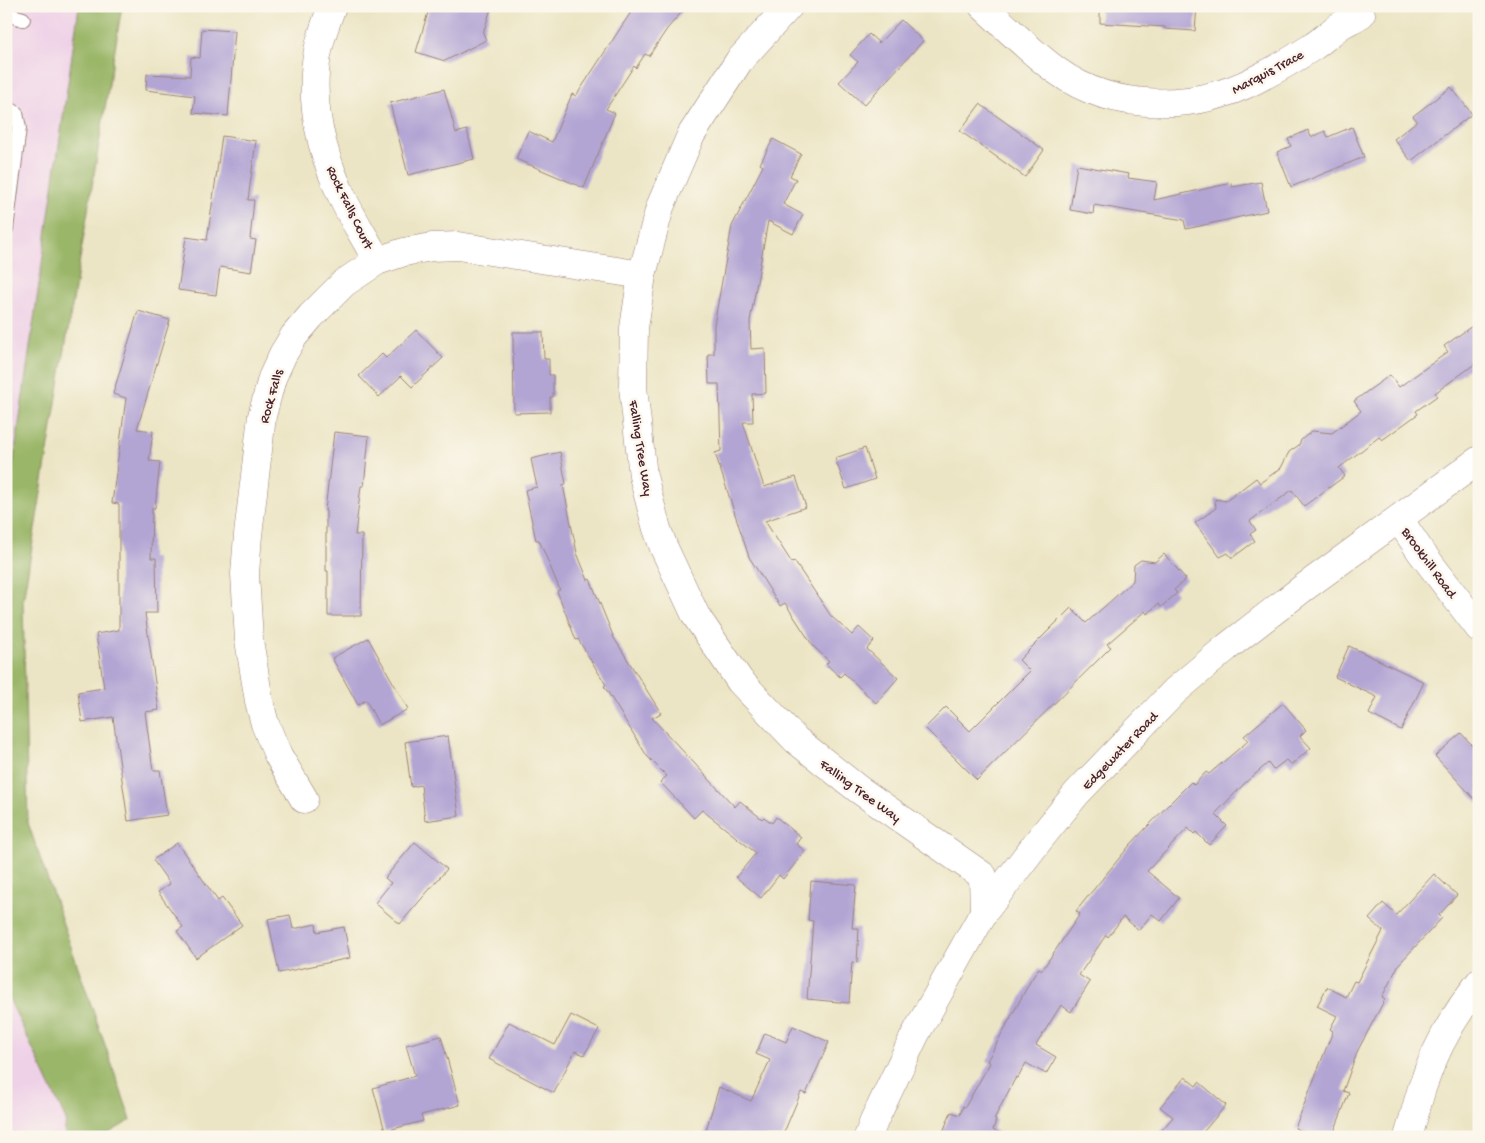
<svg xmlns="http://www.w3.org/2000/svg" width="1485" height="1143" font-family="'Gochi Hand',sans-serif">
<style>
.built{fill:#eed0e7}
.forest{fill:#9ab668;stroke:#726a4a}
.building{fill:#b2a5d4}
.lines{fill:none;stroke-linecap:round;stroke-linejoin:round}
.service-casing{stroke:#9b8278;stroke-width:16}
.minor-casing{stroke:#9b8278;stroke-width:29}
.service{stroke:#fff;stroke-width:14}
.minor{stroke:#fff;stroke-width:28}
.labels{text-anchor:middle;stroke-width:5;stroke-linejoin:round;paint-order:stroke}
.street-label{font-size:14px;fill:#4a1f2b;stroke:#fbf7ec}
</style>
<rect width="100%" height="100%" fill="#fbf7ec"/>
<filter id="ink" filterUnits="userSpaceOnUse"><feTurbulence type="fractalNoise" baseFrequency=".02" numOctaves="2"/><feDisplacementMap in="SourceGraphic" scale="10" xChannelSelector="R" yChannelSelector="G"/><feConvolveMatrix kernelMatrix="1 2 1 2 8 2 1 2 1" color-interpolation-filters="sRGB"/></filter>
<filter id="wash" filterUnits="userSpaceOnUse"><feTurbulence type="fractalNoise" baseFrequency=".0096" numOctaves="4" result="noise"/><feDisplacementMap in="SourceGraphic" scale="20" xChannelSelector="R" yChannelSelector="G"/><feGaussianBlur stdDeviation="1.12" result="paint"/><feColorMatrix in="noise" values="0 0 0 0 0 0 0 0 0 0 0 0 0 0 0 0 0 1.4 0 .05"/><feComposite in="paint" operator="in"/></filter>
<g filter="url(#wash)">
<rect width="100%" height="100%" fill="#ece5c5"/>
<g class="built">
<path d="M6,6H79L6,514Z"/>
<path d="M6,992L66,1120L64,1137H6Z"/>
</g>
<path class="forest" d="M79,6H122L23,601L28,823L131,1120L102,1137H64L66,1120L6,992V514Z"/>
<g id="blocks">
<g class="building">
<path d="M430,6H492L483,33L486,40L445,61L416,52Z"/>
<path d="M635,6H687L667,29L649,56L645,54L636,68L634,66L606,109L615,113L584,188L516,159L528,131L552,142L572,94L576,96Z"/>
<path d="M1100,6H1197L1195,31L1165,29V27L1100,23Z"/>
<path d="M901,20L923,41L864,105L839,82L858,62L850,55L869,34L879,43Z"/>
<path d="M202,29L235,31L228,116L193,113L195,96L146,90L147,74L190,76L191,57L200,58Z"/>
<path d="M1451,87L1472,114L1411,161L1394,139L1417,121L1413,116Z"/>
<path d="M444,89L456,133L467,130L474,159L408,175L390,103Z"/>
<path d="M980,104L1044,150L1025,177L960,131Z"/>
<path d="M1352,127L1364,157L1291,187L1277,152L1291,146L1288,139L1308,130L1311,137L1325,131L1328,137Z"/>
<path d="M222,136L256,141L248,200H254L250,239L256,240L251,272L220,267L216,295L178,290L186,237L207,240Z"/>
<path d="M773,139L801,154L790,176L796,179L783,204L803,215L793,234L768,221L750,321L751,349L765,348L766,393L752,394L753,422H743L764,487L796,477L806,507L765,521L792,563L794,561L831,616L852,635L859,627L874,641L867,649L898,678L876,703L844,673L840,677L826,664L829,661L813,646L785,603L780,606L749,557L715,453L721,451L719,384H709L708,354H714V325L732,226L763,166L760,164Z"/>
<path d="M1077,165L1129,174L1128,178L1157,182L1154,200L1232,183V187L1261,182L1267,211L1186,229L1184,220L1094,205L1093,214L1070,210Z"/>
<path d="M138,311L170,320L137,429L153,431L149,461L160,462L155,508H152L151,558H156L157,613H145L159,710L145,712L153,770H160L167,815L128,821L113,717L82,722L78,692L104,688L96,634L119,630V504L112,503L126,398L113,394Z"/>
<path d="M1479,321V361L1435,393L1437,396L1416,411L1418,414L1382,440L1379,437L1339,468L1345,476L1304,506L1292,490L1250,521L1256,530L1250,534L1255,541L1232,558L1228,553L1220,557L1195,523L1216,508L1215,499L1226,501L1256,478L1260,483L1281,468L1289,452L1299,445L1301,440L1312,431L1332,433L1361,411L1354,401L1390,375L1399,387L1448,352L1444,346Z"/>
<path d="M416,330L443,358L412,387L401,376L379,397L359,376L382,354L386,358Z"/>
<path d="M513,332H543L544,359H549V375H553V397H550V412L514,413Z"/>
<path d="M334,432L369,436L364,486H361L355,535H362L361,616H328V571H326V511H325Z"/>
<path d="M865,448L875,479L846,489L835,458Z"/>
<path d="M560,452L566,484L563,485L577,553L588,580L590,579L614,638L661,713L652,718L735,807L740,801L762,819L764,817L772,823L776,817L801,837L796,844L805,851L783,879L779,875L761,898L736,877L756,853L702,810L694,818L660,782L667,776L647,756L604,686L606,685L578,639L576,640L557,591L560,590L539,540H536L525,490L537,487L531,459Z"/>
<path d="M1164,554L1186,579L1174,590L1177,593L1161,607L1158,604L1147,614L1145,611L1107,644L1111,647L977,780L925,728L946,707L970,731L1030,671L1019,660L1071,608L1086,623L1133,581L1134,565L1141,560L1155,562Z"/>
<path d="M368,638L408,709L379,725L366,700L358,705L332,658Z"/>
<path d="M1349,646L1424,682L1401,730L1369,714L1377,697L1335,677Z"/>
<path d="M1283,703L1306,730L1300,736L1311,748L1291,765L1286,760L1273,770L1268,763L1244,784L1215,814L1227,826L1209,845L1196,832L1194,834L1188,828L1147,871L1179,898L1161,921L1152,914L1139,930L1123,917L1108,937L1106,935L1079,975L1090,982L1071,1012L1061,1005L1036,1045L1056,1057L1046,1074L1026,1063L1018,1078L1016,1077L994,1119L996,1120L993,1130L1009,1137H941L951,1112L960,1115L963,1106L965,1107L990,1063L987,1061L1031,980L1039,968L1042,970L1080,914L1076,911L1130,845L1169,804L1191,782L1194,785L1206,772L1209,774L1248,741L1244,736Z"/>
<path d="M1461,733L1479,753V804L1435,756Z"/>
<path d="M448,736L459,816L425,821L421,785L411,787L405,742Z"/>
<path d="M415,842L447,869L400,924L375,903L391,883L385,878Z"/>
<path d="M177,843L218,901L222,898L242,925L196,958L177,931L183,927L158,892L170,884L153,860Z"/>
<path d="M1434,874L1457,895L1439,915L1442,918L1399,964L1382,997L1385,999L1358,1050L1343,1091L1349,1093L1332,1137H1316L1295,1128L1333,1031L1330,1029L1337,1016L1317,1006L1327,987L1346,997L1354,981L1357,982L1383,931L1369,919L1383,903L1396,915Z"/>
<path d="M811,881L856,885L852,928H859L857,963L852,962L849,1003L807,999L813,921L808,920Z"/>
<path d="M290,915L293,929L316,924L317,932L344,927L350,958L279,973L268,919Z"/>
<path d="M571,1015L599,1029L584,1055L575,1051L554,1093L489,1059L509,1022L555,1045Z"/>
<path d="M793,1026L829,1042L806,1094L801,1092L782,1137H704L719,1087L751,1101L770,1060L756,1054L765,1033L786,1042Z"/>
<path d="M441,1036L460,1105L421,1115L423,1121L385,1131L373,1088L415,1076L406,1045Z"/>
<path d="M1185,1077L1196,1086L1199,1082L1226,1105L1199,1137H1156L1173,1117L1160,1107Z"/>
</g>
</g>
</g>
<g filter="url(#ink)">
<use href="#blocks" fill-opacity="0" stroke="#9b8278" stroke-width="1"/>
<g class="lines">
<g class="service-casing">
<g id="service">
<path d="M6,14L23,19"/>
<path d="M6,107L16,113L19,128L6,229"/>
</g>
</g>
<g class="minor-casing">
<g id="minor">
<path d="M332,6C324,28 316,50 315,73C312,118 326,164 345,203C355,223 367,241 377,261"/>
<path d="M789,6L739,61L691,135L660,207L642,275L634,328L633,387L643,476L657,529L664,548L696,616L740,681L796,740L858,789L983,876L984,912"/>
<path d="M983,6C1006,27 1032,53 1057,71C1113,112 1195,111 1255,80C1275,70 1296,58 1314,46C1324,39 1332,31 1341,25C1348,21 1355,18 1361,14"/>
<path d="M1399,519L1421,552L1479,628"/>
<path d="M304,799L278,755L265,724L259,701L249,640L245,574L248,535L262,416L272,378L283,354L294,336L311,316L344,283L377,261L404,252L432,247L458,246L642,275"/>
<path d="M868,1137L874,1121L915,1035L984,912L1039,840L1077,793L1175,691L1227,647L1302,589L1479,460"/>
<path d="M1408,1137C1413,1121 1417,1104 1422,1088C1434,1051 1455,1014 1479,983"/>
</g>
</g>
<use href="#service" class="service"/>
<use href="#minor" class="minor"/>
</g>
</g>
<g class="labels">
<g class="street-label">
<text transform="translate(1267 71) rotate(-28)" y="5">Marquis Trace</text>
<text transform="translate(351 207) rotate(64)" y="5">Rock Falls Court</text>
<text transform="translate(270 396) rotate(-74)" y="5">Rock Falls</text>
<text transform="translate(642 448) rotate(81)" y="5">Falling Tree Way</text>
<text transform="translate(1430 562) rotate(54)" y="5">Brookhill Road</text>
<text transform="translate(1119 750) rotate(-46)" y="5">Edgewater Road</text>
<text transform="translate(861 790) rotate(36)" y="5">Falling Tree Way</text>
</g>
</g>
<rect width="1485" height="1143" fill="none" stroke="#fbf7ec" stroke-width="25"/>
</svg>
